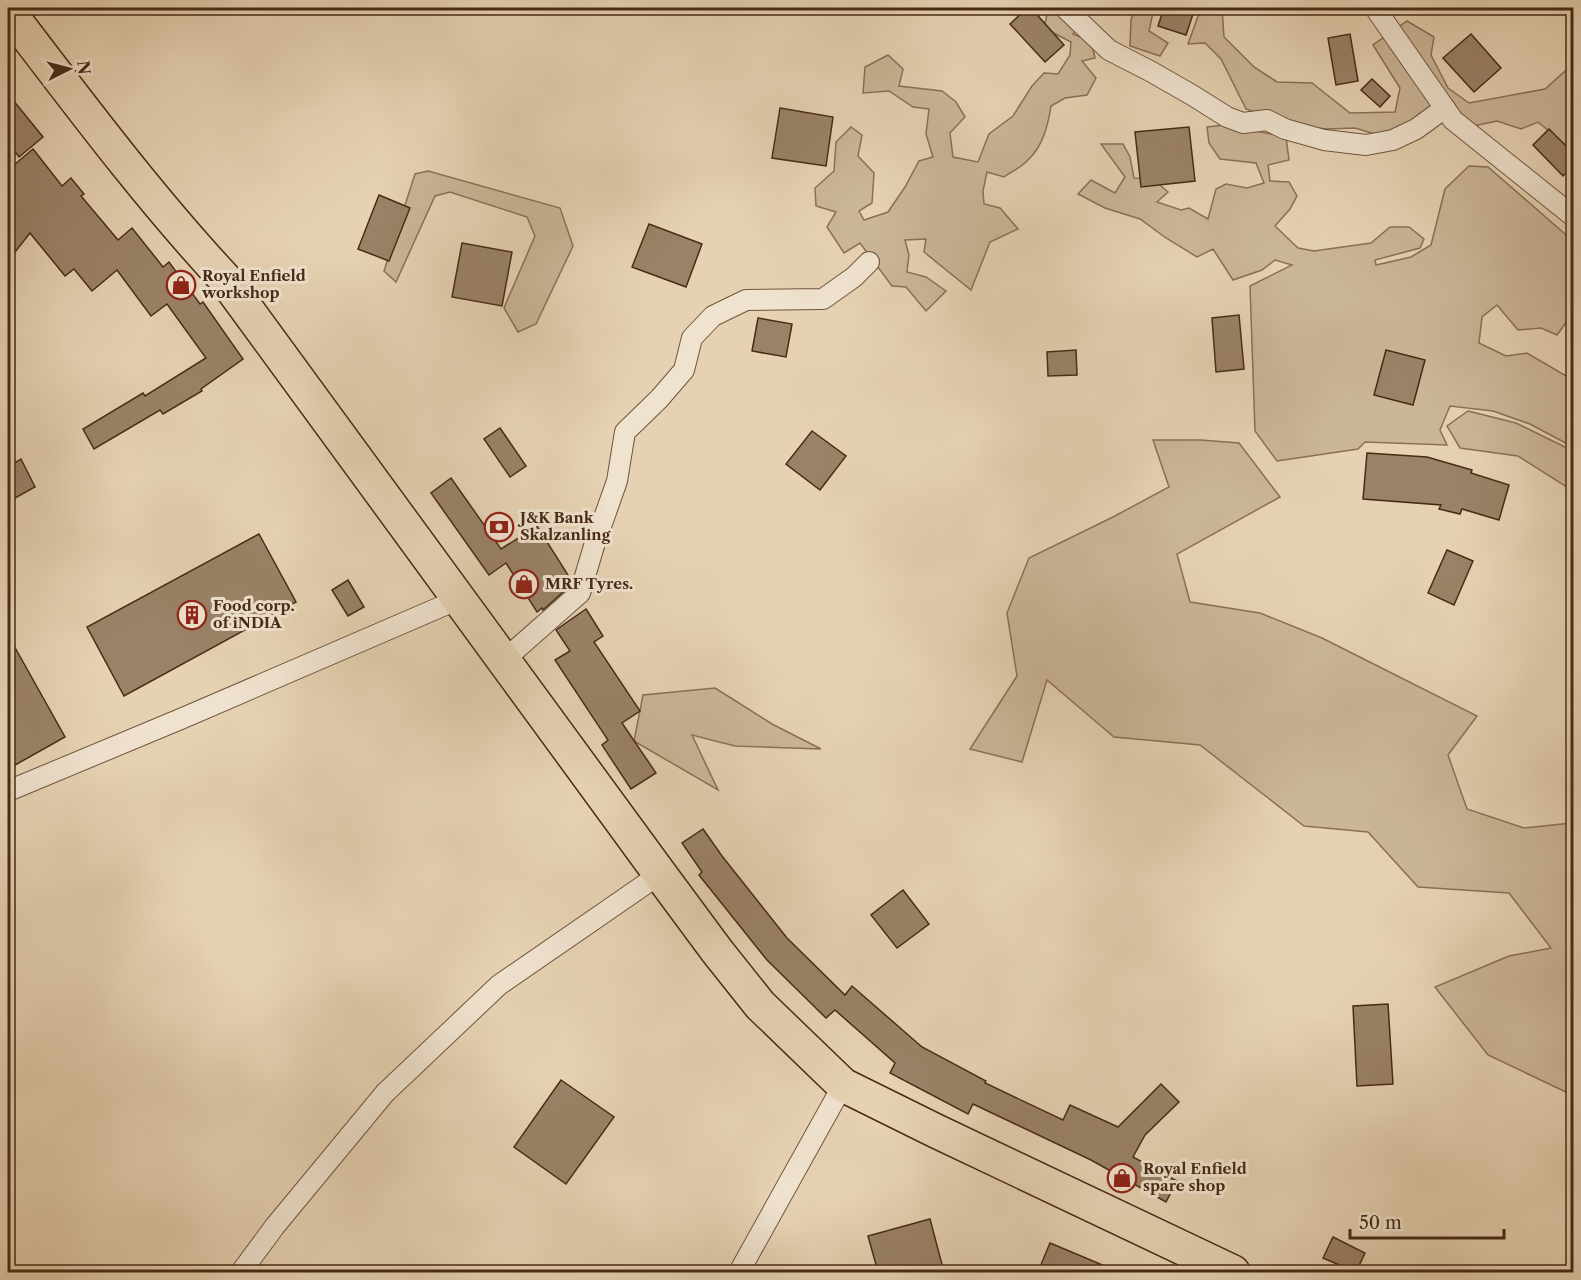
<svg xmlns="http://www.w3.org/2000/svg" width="1581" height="1280" font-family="'Libre Caslon Text',serif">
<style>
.green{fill:#cbb698;stroke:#897057;stroke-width:1.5}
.building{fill:#9a8268;stroke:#472b16;stroke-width:1.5}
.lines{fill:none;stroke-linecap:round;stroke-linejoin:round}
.street-casing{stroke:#6f553d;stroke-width:22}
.highway-casing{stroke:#472b16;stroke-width:36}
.street{stroke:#efe2ce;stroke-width:20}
.highway{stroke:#e6d2b3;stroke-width:33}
.labels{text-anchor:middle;stroke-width:6;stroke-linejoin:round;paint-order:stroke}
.poi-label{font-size:15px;font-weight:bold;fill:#472b16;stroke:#efe2ce;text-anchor:start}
</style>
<rect width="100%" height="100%" fill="#e6d2b3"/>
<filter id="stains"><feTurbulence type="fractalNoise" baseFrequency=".00333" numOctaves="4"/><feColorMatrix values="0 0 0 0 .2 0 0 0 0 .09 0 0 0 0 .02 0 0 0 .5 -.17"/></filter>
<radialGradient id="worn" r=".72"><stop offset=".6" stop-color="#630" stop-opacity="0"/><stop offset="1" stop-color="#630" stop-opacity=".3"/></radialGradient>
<g class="green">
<path d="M1135,8H1154L1149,31L1168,43L1160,56L1130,46L1131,20Z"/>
<path d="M1201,8H1222L1224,37L1254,67L1277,82L1312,83L1350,113L1395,112L1400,88L1373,45L1407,21L1434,37L1431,55L1448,88L1469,103L1545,89L1573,64V151L1538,122L1521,129L1497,121L1469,127L1456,115L1410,123L1378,135L1355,128L1326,129L1293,125L1246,109L1221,59L1205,43L1188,44Z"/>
<path d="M1061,13L1078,28L1073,34L1091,41L1095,58L1082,61L1096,78L1087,95L1065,98L1051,106C1048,125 1043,146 1028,160C1022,167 1012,171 1004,177L987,172L983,191L984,204L1000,208L1018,229L990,242L971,290L924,252L926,239L905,240L909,255L907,272L926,277L946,291L926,311L906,287L892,286L860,243L844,253L827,227L836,212L816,206L815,188L834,171L836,142L851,127L862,135L858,156L874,173L872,203L859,211L864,220L888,212L905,187L919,161L933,157L926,134L929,109L913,107L889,91L863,93L865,67L888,55L903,69L899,86L942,91L956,102L965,117L950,133L953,157L978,162L989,134L1013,116L1032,86L1044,73L1058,74L1070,55L1071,42L1044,28L1047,14Z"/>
<path d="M1225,125L1286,137L1289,160L1268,165L1270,181L1289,182L1297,196L1290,209L1275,226L1298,248L1314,251L1371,243L1390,227H1409L1424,239L1420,248L1375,260L1376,265L1411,257L1431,245L1445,189L1469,166L1488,167L1573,241V313L1557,335L1541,328L1518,330L1497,305L1482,317L1479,343L1506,356L1527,353L1573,380V447L1530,424L1493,411L1450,406L1440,430L1447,445L1365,442L1358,449L1277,461L1255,431L1250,286L1292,265L1275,260L1262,270L1233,280L1213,249L1197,257L1166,238L1140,219L1105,208L1078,194L1091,180L1115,193L1125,177L1101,144H1123L1130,157L1134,178L1153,179L1168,192L1157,202L1181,210L1189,208L1208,219L1216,189L1226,184L1247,188L1264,183L1256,163L1220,159L1209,143L1207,127Z"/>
<path d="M428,171L560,208L573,246L536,324L518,332L504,308L535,236L527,217L450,192L435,196L396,282L384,271L415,174Z"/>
<path d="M1468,411L1516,423L1573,451V491L1518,456L1460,448L1447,426Z"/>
<path d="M1153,440H1201L1239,443L1280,497L1177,554L1190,602L1260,613L1322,638L1477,716L1448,755L1467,809L1524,828L1571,823V714L1573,694V1109L1566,1092L1488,1055L1435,987L1509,956L1551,948L1509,893L1418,887L1368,832L1304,826L1200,745L1114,737L1047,680L1022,762L970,749L1017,676L1007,613L1029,558L1113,517L1169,487Z"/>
<path d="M715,688L772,724L821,749L735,746L692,735L718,790L634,741L643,695Z"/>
</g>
<g class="building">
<path d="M1027,8H1031L1064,45L1045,62L1010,24Z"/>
<path d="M1164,8H1195L1186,35L1158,26Z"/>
<path d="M1350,34L1358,81L1336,85L1328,38Z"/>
<path d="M1471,34L1501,68L1474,92L1443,58Z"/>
<path d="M1372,79L1390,96L1380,107L1361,90Z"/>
<path d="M8,94L43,137L19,157L8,142Z"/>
<path d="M780,108L833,117L826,166L772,158Z"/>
<path d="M1189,127L1195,181L1141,187L1135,132Z"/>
<path d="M1549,129L1574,154V165L1563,176L1533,145Z"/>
<path d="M33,149L62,186L71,178L84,194L81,196L118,240L132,228L163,267L169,262L200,304L203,302L243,359L201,389L202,391L163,414L160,410L94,449L83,429L143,393L145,396L206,358L167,304L151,316L117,270L92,291L74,269L65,276L30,233L8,261V170Z"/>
<path d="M379,195L410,208L389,261L358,249Z"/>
<path d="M649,224L702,244L686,287L632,267Z"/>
<path d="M462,243L512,252L502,306L452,297Z"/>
<path d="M1239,315L1244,369L1216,372L1212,318Z"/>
<path d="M758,318L792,324L786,357L752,351Z"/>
<path d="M1076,350L1077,375L1048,376L1047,352Z"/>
<path d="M1386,350L1425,360L1413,405L1374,395Z"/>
<path d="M500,428L526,466L510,477L484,439Z"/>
<path d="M812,431L846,456L820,490L786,464Z"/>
<path d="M1367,453L1427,457L1472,470L1471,473L1509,485L1499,520L1462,509L1460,514L1439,509L1441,505L1363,499Z"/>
<path d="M21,459L35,487L8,502V467Z"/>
<path d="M451,478L501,549L537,526L568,575L563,592L543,610L542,608L537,612L506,563L489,575L431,493Z"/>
<path d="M259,534L296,602L124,696L87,627Z"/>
<path d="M1447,550L1473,561L1454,605L1428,593Z"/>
<path d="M348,580L364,607L348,616L332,590Z"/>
<path d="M586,609L603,636L594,642L640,711L622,723L656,773L631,789L602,745L608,740L555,660L570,651L556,630Z"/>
<path d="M8,635L65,737L8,769Z"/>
<path d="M703,829L722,856L787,938L845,995L852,986L922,1047L986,1081L985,1083L1063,1120L1070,1105L1118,1127L1161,1084L1179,1102L1145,1135L1133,1157L1177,1181L1166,1202L1091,1160L973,1104L968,1114L890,1073L895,1063L835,1010L826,1018L767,960L699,875L702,872L682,843Z"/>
<path d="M903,890L929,924L897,948L871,915Z"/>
<path d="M1388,1004L1393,1084L1357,1086L1353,1006Z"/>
<path d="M561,1080L614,1117L566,1184L514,1147Z"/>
<path d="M930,1219L944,1272H878L868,1236Z"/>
<path d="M1333,1237L1365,1253L1356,1272L1323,1258Z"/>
<path d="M1050,1243L1119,1272H1038Z"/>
</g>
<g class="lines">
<g class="street-casing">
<g id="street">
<path d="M1065,8L1109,50L1150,71L1192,95L1227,117L1243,123L1267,120L1285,129L1324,140L1366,145L1393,140L1416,129L1445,108"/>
<path d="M1375,8L1453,120L1574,217"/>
<path d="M504,660L580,593L594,546L617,481L625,432L659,399L684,370L692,338L713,316L746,300L823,299L854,277L869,262"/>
<path d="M8,791L183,718L459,599"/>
<path d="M241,1272L275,1226L385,1093L499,985L660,874"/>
<path d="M739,1272L843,1085"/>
</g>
</g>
<g class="highway-casing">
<path id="highway" d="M8,11C77,101 146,194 224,278L660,874L717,951L760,1005L843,1085L936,1131L1233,1272"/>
</g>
<use href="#street" class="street"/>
<use href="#highway" class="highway"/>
</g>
<defs>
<g id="shop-ring" transform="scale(1.5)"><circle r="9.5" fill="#efe2ce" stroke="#8f2418" stroke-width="1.5"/><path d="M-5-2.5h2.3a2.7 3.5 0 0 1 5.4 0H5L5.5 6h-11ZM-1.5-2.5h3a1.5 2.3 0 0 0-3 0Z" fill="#8f2418"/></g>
<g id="bank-ring" transform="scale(1.5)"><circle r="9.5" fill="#efe2ce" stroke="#8f2418" stroke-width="1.5"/><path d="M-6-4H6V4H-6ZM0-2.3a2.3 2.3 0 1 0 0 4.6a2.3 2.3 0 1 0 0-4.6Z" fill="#8f2418"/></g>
<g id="building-ring" transform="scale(1.5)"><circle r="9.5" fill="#efe2ce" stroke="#8f2418" stroke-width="1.5"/><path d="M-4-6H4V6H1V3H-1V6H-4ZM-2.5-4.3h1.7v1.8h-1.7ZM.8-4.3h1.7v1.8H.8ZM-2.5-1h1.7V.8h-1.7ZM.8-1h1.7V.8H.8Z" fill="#8f2418"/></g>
</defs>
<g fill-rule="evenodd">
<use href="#shop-ring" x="181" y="285"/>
<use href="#bank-ring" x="499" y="527"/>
<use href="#shop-ring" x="524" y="584"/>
<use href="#building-ring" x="192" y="615"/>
<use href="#shop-ring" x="1122" y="1178"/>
</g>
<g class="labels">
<g class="poi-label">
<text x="202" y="281">Royal Enfield<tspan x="202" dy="17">workshop</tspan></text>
<text x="520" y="523">J&amp;K Bank<tspan x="520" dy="17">Skalzanling</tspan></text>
<text x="545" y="589">MRF Tyres.</text>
<text x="213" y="611">Food corp.<tspan x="213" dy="17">of iNDIA</tspan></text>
<text x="1143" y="1174">Royal Enfield<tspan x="1143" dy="17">spare shop</tspan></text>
</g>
</g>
<rect width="1581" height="1280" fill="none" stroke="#e6d2b3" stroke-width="30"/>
<rect x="9" y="9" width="1563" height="1262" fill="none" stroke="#472b16" stroke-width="3"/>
<rect x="15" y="15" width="1551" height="1250" fill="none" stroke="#472b16" stroke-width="1.5"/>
<g transform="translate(69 69) rotate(84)" stroke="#efe2ce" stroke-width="4.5" paint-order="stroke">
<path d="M0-4.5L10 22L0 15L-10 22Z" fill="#472b16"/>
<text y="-9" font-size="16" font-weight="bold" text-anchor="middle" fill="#472b16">N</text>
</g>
<path d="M1350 1229v9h154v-9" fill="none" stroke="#472b16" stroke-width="3"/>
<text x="1359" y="1229" font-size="18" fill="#472b16" stroke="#efe2ce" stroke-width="4.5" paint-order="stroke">50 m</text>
<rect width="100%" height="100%" filter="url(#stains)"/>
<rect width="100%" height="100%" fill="url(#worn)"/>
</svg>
